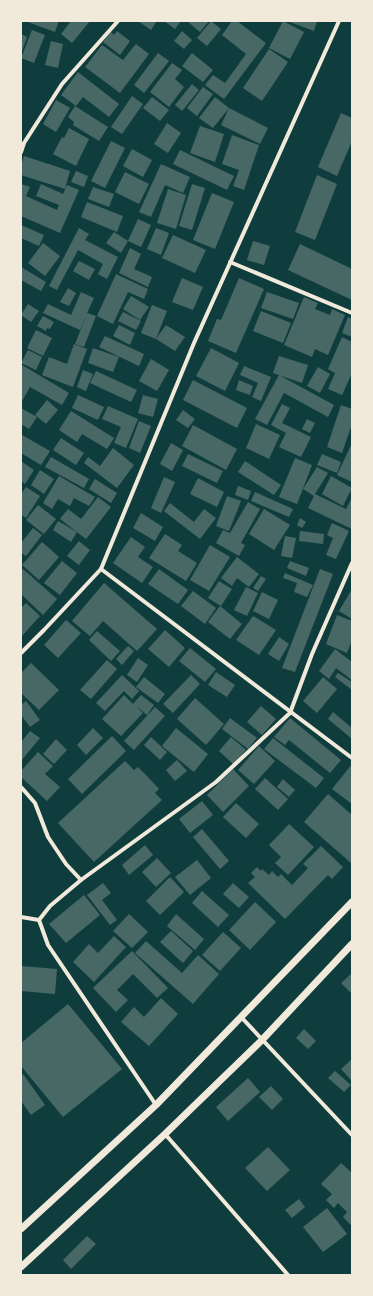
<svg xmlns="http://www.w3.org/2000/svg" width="373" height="1296" font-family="'Archivo Narrow',sans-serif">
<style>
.building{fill:#486865}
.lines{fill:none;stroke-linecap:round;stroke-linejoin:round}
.minor{stroke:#f1e9da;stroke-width:4}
.tertiary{stroke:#f1e9da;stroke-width:7}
</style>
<rect width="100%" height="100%" fill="#0f3d3e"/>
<g class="building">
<path d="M25,21H59L55,32Z"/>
<path d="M71,21H90L72,43L61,34Z"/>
<path d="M138,21H157L151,30Z"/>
<path d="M164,21H181L175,29Z"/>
<path d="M187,21H209L200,32Z"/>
<path d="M211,21L221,29L207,46L197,38Z"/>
<path d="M232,21H237L266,43L224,99L205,85L213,75L225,83L246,54L222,35Z"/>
<path d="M283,21L304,32L290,59L269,48Z"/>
<path d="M287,21H317L314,31Z"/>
<path d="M32,30L45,35L34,63L21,58Z"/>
<path d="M117,31L130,41L120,55L103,42L111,32L114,35Z"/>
<path d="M182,31L192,40L184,49L174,41Z"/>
<path d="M21,34L27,37L21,54Z"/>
<path d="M51,41L63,44L58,68L45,65Z"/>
<path d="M136,44L149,54L120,93L85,67L102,45L123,60Z"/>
<path d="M269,49L288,62L262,101L243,88Z"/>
<path d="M158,53L169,61L144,93L134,85Z"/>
<path d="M192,53L213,70L203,82L182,66Z"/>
<path d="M172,63L182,70L175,79L184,87L169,107L150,92Z"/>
<path d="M78,72L119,104L109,117L83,97L76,106L61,95Z"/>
<path d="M192,84L199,90L182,111L175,105Z"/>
<path d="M203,87L213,94L197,116L187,108Z"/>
<path d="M132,96L143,104L122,134L111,127Z"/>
<path d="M152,97L169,110L160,121L143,108Z"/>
<path d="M215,97L229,108L213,128L199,118Z"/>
<path d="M56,100L70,108L56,132L43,124Z"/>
<path d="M75,106L108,127L99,141L73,125L74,122L68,117Z"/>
<path d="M229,108L268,128L260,144L221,125Z"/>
<path d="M341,113L352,118V141L337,176L318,167Z"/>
<path d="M167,123L181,133L168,153L154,144Z"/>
<path d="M200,126L224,134L215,162L190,153Z"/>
<path d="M69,128L89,139L76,166L53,154L62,137L64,138Z"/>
<path d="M232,135L259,145L244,190L233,186L239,170L222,164Z"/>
<path d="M111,141L125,148L105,188L91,181Z"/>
<path d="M132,149L152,160L143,177L123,166Z"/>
<path d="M180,150L234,176L227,190L173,164Z"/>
<path d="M24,156L70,171L65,189L21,175V166Z"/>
<path d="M161,164L190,177L183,193L165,185L151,217L139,212Z"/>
<path d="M76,171L88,176L84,187L71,182Z"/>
<path d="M125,172L149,184L139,204L115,192Z"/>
<path d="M317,175L337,184L315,240L295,232Z"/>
<path d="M21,184L30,187L26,196L57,210L59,205L36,196L41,184L63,194L67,185L79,190L60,233L21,216Z"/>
<path d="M192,184L205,188L192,230L179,226Z"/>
<path d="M93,187L114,194L109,207L88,199Z"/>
<path d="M168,189L186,195L176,229L157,223Z"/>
<path d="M212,193L234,202L215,249L193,240Z"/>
<path d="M87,202L123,216L117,232L81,217Z"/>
<path d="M138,219L151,225L141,247L128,241L121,253L106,243L114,232L128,241Z"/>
<path d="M21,225L44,235L39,246L21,238Z"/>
<path d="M79,228L89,234L85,240L118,257L107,279L98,274L103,264L78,250L57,290L49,286Z"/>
<path d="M156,228L169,233L161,255L147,249Z"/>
<path d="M173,235L206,250L195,273L162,258Z"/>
<path d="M253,241L270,246L264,265L247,260Z"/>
<path d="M43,243L60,256L45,276L28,263Z"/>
<path d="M300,244L352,269V300L288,270Z"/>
<path d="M130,248L141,254L134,269L152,277L148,287L119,273Z"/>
<path d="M79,261L95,269L89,280L73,271Z"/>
<path d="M21,267L46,282L41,291L21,280Z"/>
<path d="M116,274L148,289L144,299L128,292L113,324L97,316Z"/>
<path d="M182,278L203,287L193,310L172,302Z"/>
<path d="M239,278L264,289L236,353L208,341L217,319L221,320Z"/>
<path d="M68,288L76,293L69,306L60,302Z"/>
<path d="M81,292L94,298L87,313L96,316L84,347L75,344L87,314L80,330L43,313L48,304L71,315Z"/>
<path d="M267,292L299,303L293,319L261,308Z"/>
<path d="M131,296L149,307L140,320L123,309Z"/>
<path d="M304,297L318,303L315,309L330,315L332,309L345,315L328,355L315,349L312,357L284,345Z"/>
<path d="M28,304L39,311L31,322L21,315Z"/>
<path d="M152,305L167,311L156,339L141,333Z"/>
<path d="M261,311L291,323L283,343L253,331Z"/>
<path d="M123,312L141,321L136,330L118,321Z"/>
<path d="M43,316L54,322L50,329L47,328L46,331L37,326Z"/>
<path d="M348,317L352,319V337L342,333Z"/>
<path d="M119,325L135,333L130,345L113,336Z"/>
<path d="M166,325L185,337L175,351L156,339Z"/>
<path d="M36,330L52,338L43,356L27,348Z"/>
<path d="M105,336L144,354L139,366L99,347Z"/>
<path d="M342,337L352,342V373L342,395L328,389L335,373L328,369Z"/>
<path d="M74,344L87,349L73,387L42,375L49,357L67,364Z"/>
<path d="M93,348L119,357L113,372L88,363Z"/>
<path d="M211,348L239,363L225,391L196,376Z"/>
<path d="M28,350L42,357L36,370L21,363Z"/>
<path d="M279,356L308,365L302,383L273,373Z"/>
<path d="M151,359L169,370L157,391L139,381Z"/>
<path d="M22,365L69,393L62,405L30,387L21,403V367Z"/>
<path d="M244,366L271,377L261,401L252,397L258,383L240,375Z"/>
<path d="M318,367L330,374L320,393L307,386Z"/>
<path d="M83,370L93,374L86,391L77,387Z"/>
<path d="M96,371L137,390L131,402L90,383Z"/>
<path d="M279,375L334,405L328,417L284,393L267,425L255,419Z"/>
<path d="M193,380L247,408L237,428L183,400Z"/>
<path d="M239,380L253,386L250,395L236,390Z"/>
<path d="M78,395L104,407L98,420L72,408Z"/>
<path d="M143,395L158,399L153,417L138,413Z"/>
<path d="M47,400L58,410L46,424L35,415Z"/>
<path d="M282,404L290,408L282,423L311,437L301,457L279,447L286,433L271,425Z"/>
<path d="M341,405L352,409V424L342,453L327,447Z"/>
<path d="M108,406L138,419L126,448L114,443L121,427L102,419Z"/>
<path d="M21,408L37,417L29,429L21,424Z"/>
<path d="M183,410L195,419L188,428L176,420Z"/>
<path d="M71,411L114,438L107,449L82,434L77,442L59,430Z"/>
<path d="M307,419L315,423L310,433L302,429Z"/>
<path d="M139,421L151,426L140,453L129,448Z"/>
<path d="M256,424L280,435L269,459L246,448Z"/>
<path d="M193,425L237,449L226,470L182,446Z"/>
<path d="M22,435L50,451L41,465L21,453V438Z"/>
<path d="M61,438L84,453L76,465L53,450Z"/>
<path d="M171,443L183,450L172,471L160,464Z"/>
<path d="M352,443V482L337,475Z"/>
<path d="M113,448L134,465L117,488L84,463L88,457L100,466Z"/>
<path d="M188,454L223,471L217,483L182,466Z"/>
<path d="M322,454L341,462L337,473L317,465Z"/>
<path d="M51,457L89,479L84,488L45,467Z"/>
<path d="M295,458L312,465L297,504L279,497Z"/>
<path d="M21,461L34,470L25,484L21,481Z"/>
<path d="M245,461L281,485L274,495L238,472Z"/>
<path d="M317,467L328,473L315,494L346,509L352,497V529L308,508L314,496L303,489Z"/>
<path d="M40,470L54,479L44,494L31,485Z"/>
<path d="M59,476L95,497L89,506L74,498L70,506L58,499L52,509L43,503Z"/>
<path d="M331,476L352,488L343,506L322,494Z"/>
<path d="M164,477L175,482L161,513L151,508Z"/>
<path d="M198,478L224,492L217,507L190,494Z"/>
<path d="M95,479L117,493L111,503L89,489Z"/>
<path d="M238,486L251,491L248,500L235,495Z"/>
<path d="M26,487L40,496L26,518L21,515V494Z"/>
<path d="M255,492L293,509L289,517L251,501Z"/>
<path d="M227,496L241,501L229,531L216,526Z"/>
<path d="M98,497L111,507L86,539L60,519L68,509L81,519Z"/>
<path d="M248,502L260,509L241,543L245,545L239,556L216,543L223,530L230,533Z"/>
<path d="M170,503L194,522L204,509L216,518L200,539L164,511Z"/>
<path d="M38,505L56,519L44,534L26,520Z"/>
<path d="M264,509L290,525L274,550L249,534Z"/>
<path d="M141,513L163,527L155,541L133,528Z"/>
<path d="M300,518L306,522L302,528L297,525Z"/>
<path d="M58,521L77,532L71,542L53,530Z"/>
<path d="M332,523L349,531L336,559L326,555L333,538L327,535Z"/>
<path d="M33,528L42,535L26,556L21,553V543Z"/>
<path d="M300,531L324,534L323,544L299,541Z"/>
<path d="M165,534L182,545L178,551L197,563L186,581L149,558Z"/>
<path d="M285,536L296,538L292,558L281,556Z"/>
<path d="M131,537L145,547L138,557L153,567L142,583L113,563Z"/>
<path d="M79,541L90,550L79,565L67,556Z"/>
<path d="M42,542L59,557L39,580L22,565Z"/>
<path d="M210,545L230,557L209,591L190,580Z"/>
<path d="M237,557L259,574L249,587L237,578L232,586L221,578Z"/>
<path d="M62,561L77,573L60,595L44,583Z"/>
<path d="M290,561L309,568L306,576L287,568Z"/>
<path d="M23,569L57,599L43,615L21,594V571Z"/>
<path d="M159,569L188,590L178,604L148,584Z"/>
<path d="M320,569L333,574L295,672L282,668Z"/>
<path d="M285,573L313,585L307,597L294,592L297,583L283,578Z"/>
<path d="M261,576L266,579L258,591L253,588Z"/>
<path d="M219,581L232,589L221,606L208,598Z"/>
<path d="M104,583L157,629L137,651L103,621L90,636L72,621Z"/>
<path d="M246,587L258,593L247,616L234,610Z"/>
<path d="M352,589V619L339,611Z"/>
<path d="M193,591L216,608L205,624L181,606Z"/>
<path d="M262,592L278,600L269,619L253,611Z"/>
<path d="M26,603L40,616L21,637V608Z"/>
<path d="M220,606L242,624L230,639L208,622Z"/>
<path d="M337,615L352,621V640L347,653L326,644Z"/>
<path d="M253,616L276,630L259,655L236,640Z"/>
<path d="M66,620L81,633L58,658L44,645Z"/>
<path d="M165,630L185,648L169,667L148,649Z"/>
<path d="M97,631L120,651L111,661L89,640Z"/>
<path d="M279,637L289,644L279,661L268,654Z"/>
<path d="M128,646L134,651L122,665L116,659Z"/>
<path d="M190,648L216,669L205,682L179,661Z"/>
<path d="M335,649L352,662V680L336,668L329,679L319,671Z"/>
<path d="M138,658L148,665L137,682L127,675Z"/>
<path d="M107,660L117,669L91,699L80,690Z"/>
<path d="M31,663L59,690L39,710L21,693V673Z"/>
<path d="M216,672L235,685L227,697L208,685Z"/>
<path d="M338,673L352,682V690L335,677Z"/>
<path d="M122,675L139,691L132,699L124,691L105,711L96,703Z"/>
<path d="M191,675L200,684L173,713L163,704Z"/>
<path d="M144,677L165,694L158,703L136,687Z"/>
<path d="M323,677L337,689L317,713L303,701Z"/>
<path d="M124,695L133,704L141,695L154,705L147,715L136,706L143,713L121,736L102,719Z"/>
<path d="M195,698L224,724L206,745L177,719Z"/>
<path d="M26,701L40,720L30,727L21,715V705Z"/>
<path d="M261,706L276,719L262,735L247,722Z"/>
<path d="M155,707L165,716L134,750L124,741Z"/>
<path d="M333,712L352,728V739L328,719Z"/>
<path d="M230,718L257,738L248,749L222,729Z"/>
<path d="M290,718L341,760L330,773L289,740L285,745L274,737Z"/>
<path d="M93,728L103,738L86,755L77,745Z"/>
<path d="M176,728L208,754L194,772L162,746Z"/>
<path d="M30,731L40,738L21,761V742Z"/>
<path d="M112,736L126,751L82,794L68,779Z"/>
<path d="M151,737L167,752L160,760L144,745Z"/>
<path d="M231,737L246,750L233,764L219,751Z"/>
<path d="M273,738L324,778L316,788L264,749Z"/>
<path d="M56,739L67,750L54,764L43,754Z"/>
<path d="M259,746L275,761L254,784L238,770Z"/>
<path d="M38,752L53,766L45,774L60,787L47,801L21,777V771Z"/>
<path d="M177,760L187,771L175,781L166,770Z"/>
<path d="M125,761L134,770L138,767L148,777L159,789L155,793L162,800L94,862L58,823Z"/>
<path d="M352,764V804L332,789Z"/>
<path d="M233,769L249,786L223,812L207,795Z"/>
<path d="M265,778L288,799L278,810L255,789Z"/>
<path d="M283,779L295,790L289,797L277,787Z"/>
<path d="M328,794L352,815V861L351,863L304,822Z"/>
<path d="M202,801L213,815L190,833L179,819Z"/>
<path d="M236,803L259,824L246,838L223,817Z"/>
<path d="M289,824L314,847L288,875L275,863L281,857L269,845Z"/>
<path d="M202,829L229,861L220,869L193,837Z"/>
<path d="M145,845L153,855L129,875L122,865Z"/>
<path d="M321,846L343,867L332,879L328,875L285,919L248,883L255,877L251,873L257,867L261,871L262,869L269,875L272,871L278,877L281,874L292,885L308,868L303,864Z"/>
<path d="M157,858L171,873L156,887L142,872Z"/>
<path d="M197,860L211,878L190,895L175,877Z"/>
<path d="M170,877L184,892L160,915L146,901Z"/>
<path d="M103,883L111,893L102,900L117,920L110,925L87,895Z"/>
<path d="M233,883L249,897L239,908L223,894Z"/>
<path d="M202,891L229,915L218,927L192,903Z"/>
<path d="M84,895L100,915L66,943L49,924Z"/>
<path d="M255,902L276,922L250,950L229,930Z"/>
<path d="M129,914L148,932L132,948L113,931Z"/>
<path d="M176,914L204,939L195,950L167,926Z"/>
<path d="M171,931L193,951L183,963L160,942Z"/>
<path d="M223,932L241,948L220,971L202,955Z"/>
<path d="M114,936L126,947L94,982L73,962L89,944L98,953Z"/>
<path d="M146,941L182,973L198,955L219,974L193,1004L135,953Z"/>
<path d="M132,951L168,988L157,998L133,974L117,990L128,1000L116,1012L93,988Z"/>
<path d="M21,966L57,969L55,994L21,991Z"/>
<path d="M352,973V994L341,983Z"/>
<path d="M161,998L178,1014L149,1046L121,1022L134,1007L144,1017Z"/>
<path d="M68,1004L122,1069L63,1117L21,1066V1043Z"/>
<path d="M304,1029L316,1041L308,1049L296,1038Z"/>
<path d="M352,1059V1081L341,1069Z"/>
<path d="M335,1071L351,1085L344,1092L328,1078Z"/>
<path d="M23,1074L45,1105L31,1115L21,1101V1076Z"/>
<path d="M248,1078L260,1092L228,1121L216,1107Z"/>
<path d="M271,1086L283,1099L272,1110L259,1097Z"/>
<path d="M268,1147L290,1170L267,1191L245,1168Z"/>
<path d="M341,1163L352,1173V1226L343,1217L347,1212L338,1203L334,1208L326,1200L332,1194L321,1184Z"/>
<path d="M299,1199L305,1207L292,1218L285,1210Z"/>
<path d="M327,1208L347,1234L323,1252L303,1227Z"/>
<path d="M87,1236L96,1244L71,1269L63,1260Z"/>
</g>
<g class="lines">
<g class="minor">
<path d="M21,152L24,143L62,84L118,21"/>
<path d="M230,262L352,313"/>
<path d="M101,569L352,758"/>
<path d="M21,653L44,630L101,569L194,343L339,21"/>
<path d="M21,787L35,803L48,837L66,864L81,880"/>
<path d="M21,917L39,920"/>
<path d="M39,920L50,906L81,880L216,782L290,713L312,654L352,563"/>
<path d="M39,920L48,945L156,1105"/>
<path d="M241,1017L352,1135"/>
<path d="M165,1134L288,1275"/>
</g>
<g class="tertiary">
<path d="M21,1229L156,1105L352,902"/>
<path d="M21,1267L165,1134L262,1040L352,944"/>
</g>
</g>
<rect width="373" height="1296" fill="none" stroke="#f1e9da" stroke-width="44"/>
</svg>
